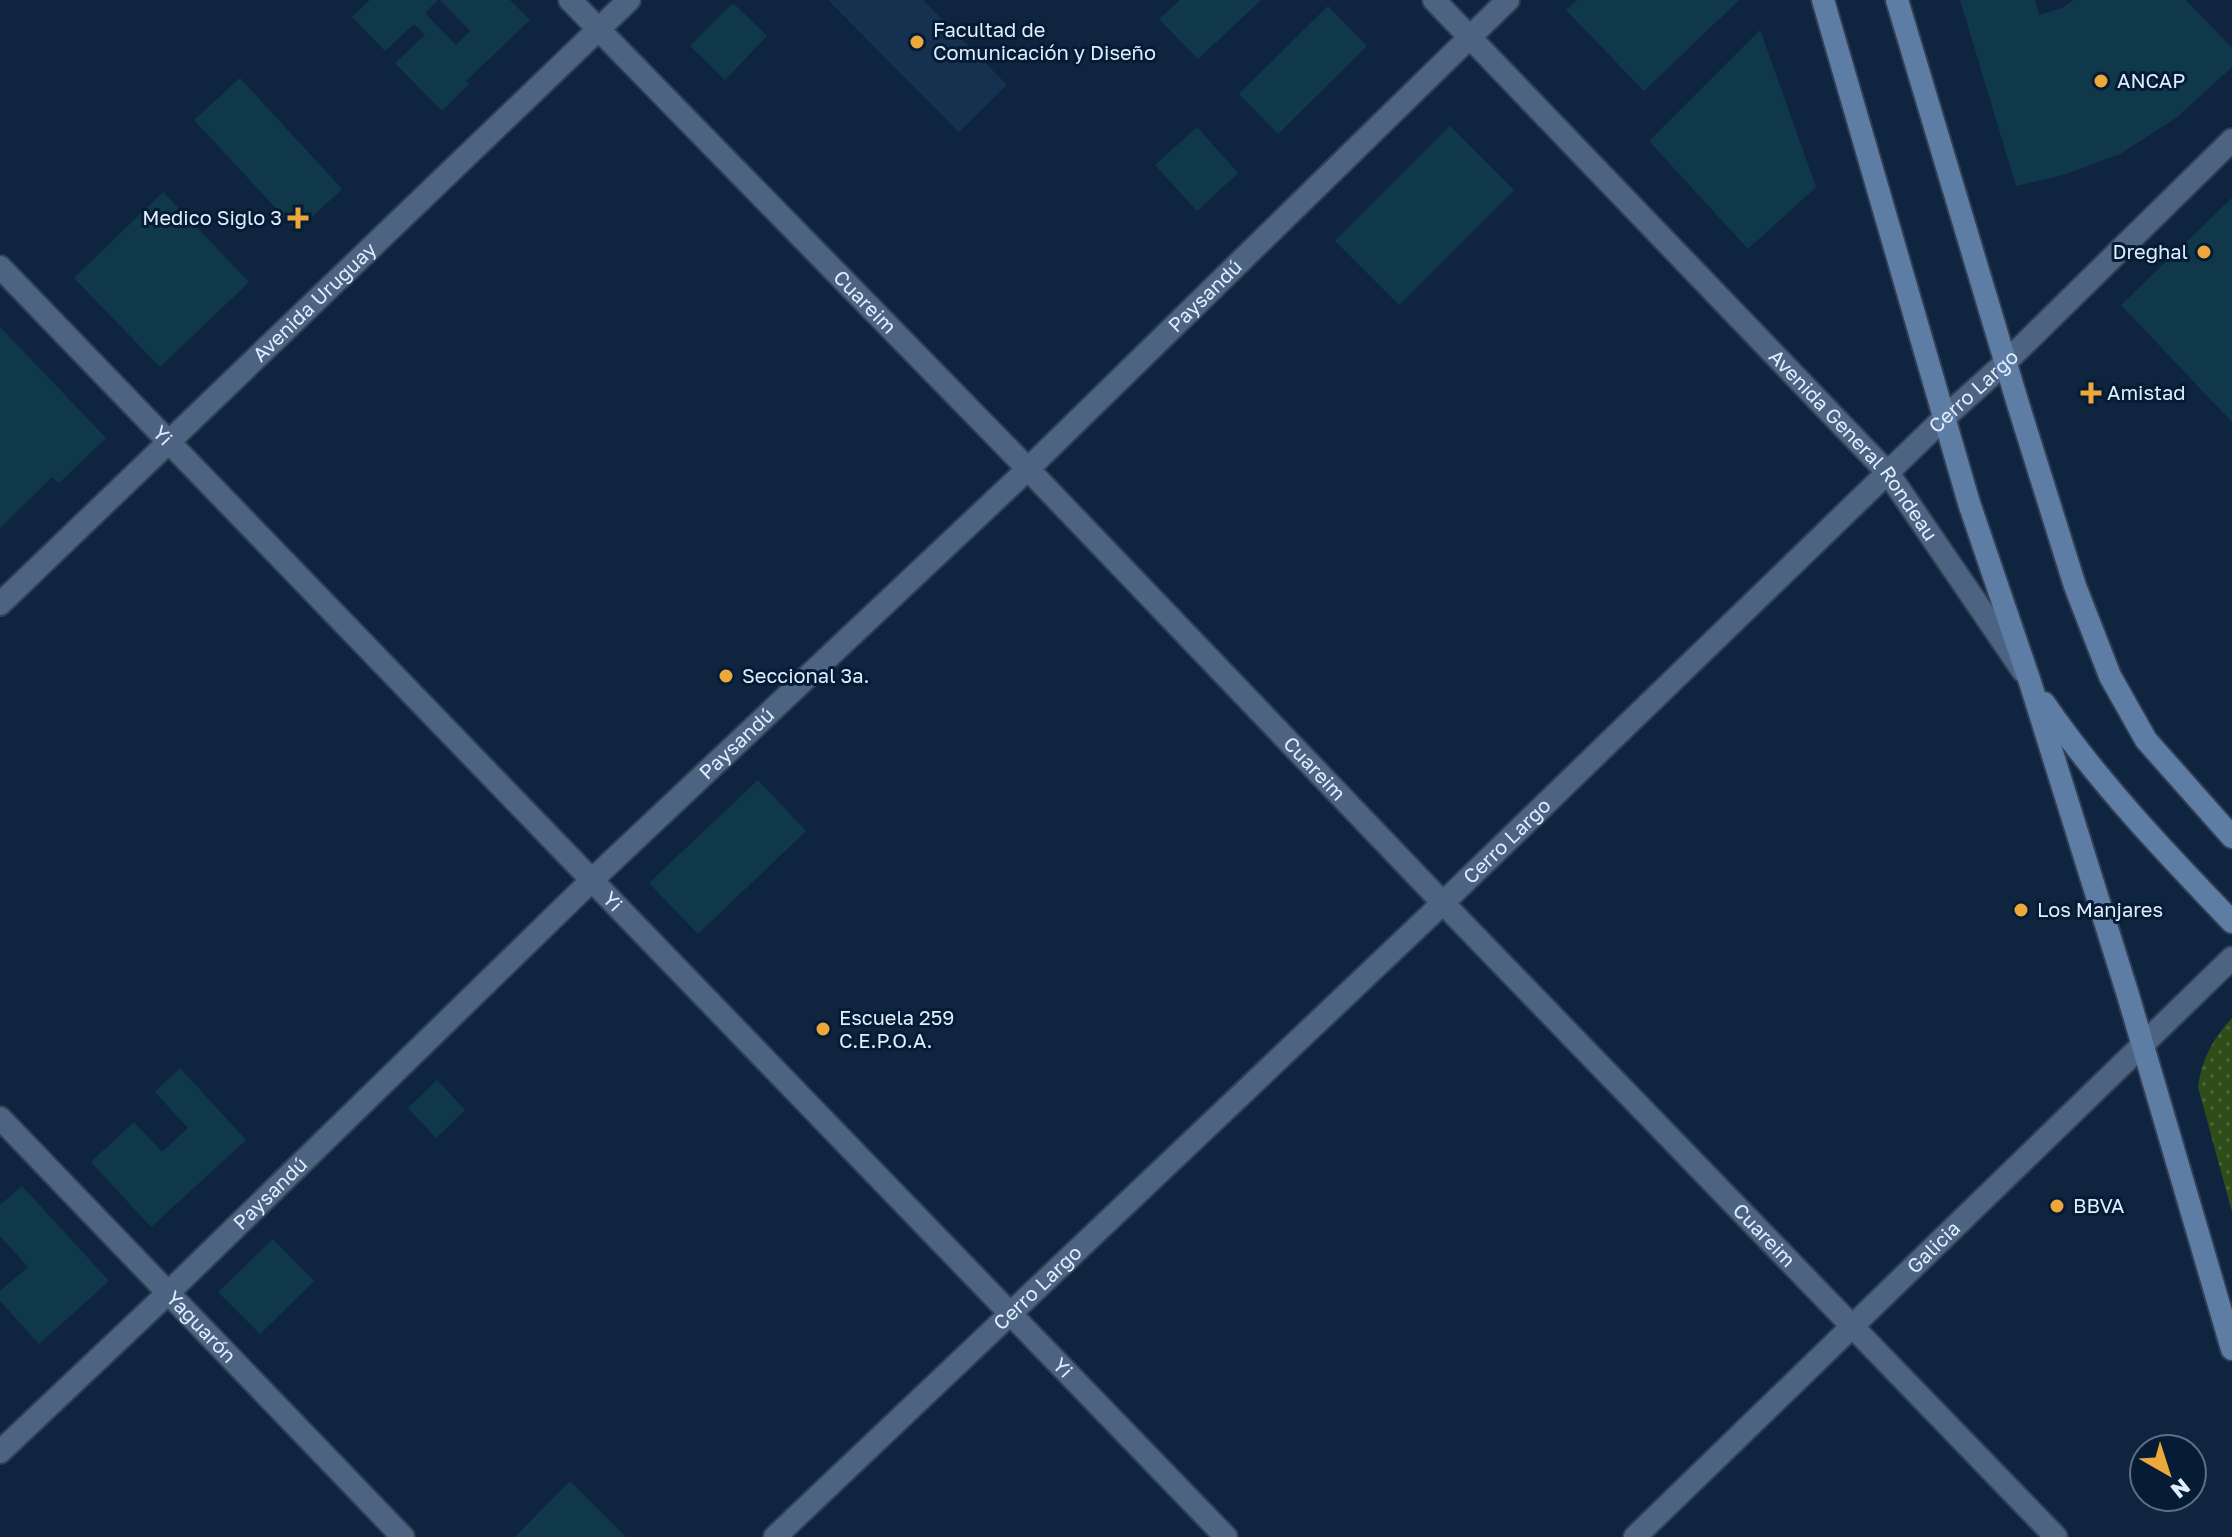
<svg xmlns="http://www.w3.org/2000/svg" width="2232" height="1537" font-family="'Golos Text',sans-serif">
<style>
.built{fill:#163150}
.park{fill:url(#park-dots)}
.building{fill:#10384b}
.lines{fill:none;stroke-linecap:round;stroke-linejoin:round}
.minor-casing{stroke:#313e54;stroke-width:26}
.tertiary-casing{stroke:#313e54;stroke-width:26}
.secondary-casing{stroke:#313e54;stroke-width:26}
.minor{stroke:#4c6481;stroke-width:22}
.tertiary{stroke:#4c6481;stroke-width:22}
.secondary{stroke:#5e7da4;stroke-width:22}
.poi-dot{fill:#eda83c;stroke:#061b34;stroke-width:3}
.labels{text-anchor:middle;stroke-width:6;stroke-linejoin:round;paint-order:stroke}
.poi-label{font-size:20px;fill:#dfedfe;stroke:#061b34;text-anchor:start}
.street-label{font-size:20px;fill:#dfedfe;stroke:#061b34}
</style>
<defs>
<pattern id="park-dots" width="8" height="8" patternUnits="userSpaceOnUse" patternTransform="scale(2)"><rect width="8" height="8" fill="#2f4d18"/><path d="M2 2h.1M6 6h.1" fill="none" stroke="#4d673b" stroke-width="1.8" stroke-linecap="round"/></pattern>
</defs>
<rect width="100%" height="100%" fill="#0f253f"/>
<path class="built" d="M828,0H923L1007,85L959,132Z"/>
<path class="park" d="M2232,1018V1212L2198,1087C2201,1060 2214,1037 2232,1018Z"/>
<g class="building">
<path d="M370,0H438L425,13L456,45L470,31L440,0H510L530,20L466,81L469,84L442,111L395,63L425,35L414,24L385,51L352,17Z"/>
<path d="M1180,0H1261L1198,59L1159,19Z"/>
<path d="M1577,0H1739L1644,91L1566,10Z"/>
<path d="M1960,0H2035L2039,15L2062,8L2073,0H2186L2232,48V67L2176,118L2120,154L2063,175L2016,186Z"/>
<path d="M733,3L767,36L725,80L690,46Z"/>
<path d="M1328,6L1367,46L1278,134L1239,94Z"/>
<path d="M1760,30L1816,187L1748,249L1649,141Z"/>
<path d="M240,78L342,189L297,231L194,120Z"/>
<path d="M1450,126L1514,190L1399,305L1335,241Z"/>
<path d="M1197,127L1238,173L1197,211L1155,165Z"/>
<path d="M163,192L249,282L160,367L74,278Z"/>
<path d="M2232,198V422L2121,305Z"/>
<path d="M0,327L106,438L59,483L52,477L0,528Z"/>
<path d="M758,780L806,831L698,934L649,883Z"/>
<path d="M180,1068L246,1140L151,1227L91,1162L134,1122L162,1152L188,1128L155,1092Z"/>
<path d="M437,1080L465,1110L436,1138L408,1108Z"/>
<path d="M22,1186L109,1281L39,1344L0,1301V1291L28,1267L0,1236V1205Z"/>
<path d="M273,1239L314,1281L260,1334L218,1292Z"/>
<path d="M570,1481L626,1537H515Z"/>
</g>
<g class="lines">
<g class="minor-casing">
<g id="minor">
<path id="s1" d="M570,0L1028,469L1443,903L2056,1537"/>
<path id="s2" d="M1434,0L1888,473L2023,671"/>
<path id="s3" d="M0,267L1226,1537"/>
<path id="s4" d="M775,1537L1443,903L1944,418L2005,363L2232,140"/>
<path id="s5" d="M1635,1537L2232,958"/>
</g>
</g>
<g class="tertiary-casing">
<g id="tertiary">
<path id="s6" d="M0,604L629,0"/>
<path id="s7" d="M0,1118L403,1537"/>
<path id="s8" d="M0,1452L167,1294L593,879L1028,469L1508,0"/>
</g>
</g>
<g class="secondary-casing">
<g id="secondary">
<path d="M1823,0L1969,503L2030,682L2128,995L2232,1349"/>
<path d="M1897,0L2018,404L2075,586L2110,676L2146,740L2232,837"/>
<path d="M2044,703C2099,783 2165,852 2232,922"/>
</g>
</g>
<use href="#minor" class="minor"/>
<use href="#tertiary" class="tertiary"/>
<use href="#secondary" class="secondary"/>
</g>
<g class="poi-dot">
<circle cx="917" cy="42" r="8"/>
<circle cx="2101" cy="81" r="8"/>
<path d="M294 206h8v8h8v8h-8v8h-8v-8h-8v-8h8z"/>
<circle cx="2204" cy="252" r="8"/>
<path d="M2087 381h8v8h8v8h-8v8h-8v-8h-8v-8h8z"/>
<circle cx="726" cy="676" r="8"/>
<circle cx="2021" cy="910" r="8"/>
<circle cx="823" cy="1029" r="8"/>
<circle cx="2057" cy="1206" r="8"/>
</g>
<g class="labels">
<g class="poi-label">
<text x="933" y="37">Facultad de<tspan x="933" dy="23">Comunicación y Diseño</tspan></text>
<text x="2117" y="88">ANCAP</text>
<text x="282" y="225" text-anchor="end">Medico Siglo 3</text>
<text x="2188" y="259" text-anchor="end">Dreghal</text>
<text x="2107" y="400">Amistad</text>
<text x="742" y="683">Seccional 3a.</text>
<text x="2037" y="917">Los Manjares</text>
<text x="839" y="1025">Escuela 259<tspan x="839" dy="23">C.E.P.O.A.</tspan></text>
<text x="2073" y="1213">BBVA</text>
</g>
<g class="street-label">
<text dy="7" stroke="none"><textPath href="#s8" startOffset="1670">Paysandú</textPath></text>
<text dy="7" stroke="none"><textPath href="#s1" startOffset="422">Cuareim</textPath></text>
<text dy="7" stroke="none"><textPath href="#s6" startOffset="436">Avenida Uruguay</textPath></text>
<text dy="7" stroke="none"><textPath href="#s4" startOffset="1658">Cerro Largo</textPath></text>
<text dy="7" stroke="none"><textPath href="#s3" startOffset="234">Yi</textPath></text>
<text dy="7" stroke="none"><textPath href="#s2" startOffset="612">Avenida General Rondeau</textPath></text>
<text dy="7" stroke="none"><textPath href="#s8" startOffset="1022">Paysandú</textPath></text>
<text dy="7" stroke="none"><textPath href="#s1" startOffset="1070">Cuareim</textPath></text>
<text dy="7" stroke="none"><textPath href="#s4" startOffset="1010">Cerro Largo</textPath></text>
<text dy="7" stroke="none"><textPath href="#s3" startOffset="882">Yi</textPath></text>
<text dy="7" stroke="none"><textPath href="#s8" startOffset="374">Paysandú</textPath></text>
<text dy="7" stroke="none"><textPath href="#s1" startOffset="1718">Cuareim</textPath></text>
<text dy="7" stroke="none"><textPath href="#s5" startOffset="416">Galicia</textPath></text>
<text dy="7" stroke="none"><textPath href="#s4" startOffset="362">Cerro Largo</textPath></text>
<text dy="7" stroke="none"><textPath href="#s7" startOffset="290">Yaguarón</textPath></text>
<text dy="7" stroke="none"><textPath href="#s3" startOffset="1530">Yi</textPath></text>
</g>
</g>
<g transform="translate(2168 1473) rotate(141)"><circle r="38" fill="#061b34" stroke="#5d6f85" stroke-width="2"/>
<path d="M0-6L14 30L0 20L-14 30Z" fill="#eda83c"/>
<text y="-12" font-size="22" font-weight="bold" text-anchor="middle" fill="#dfedfe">N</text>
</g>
</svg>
